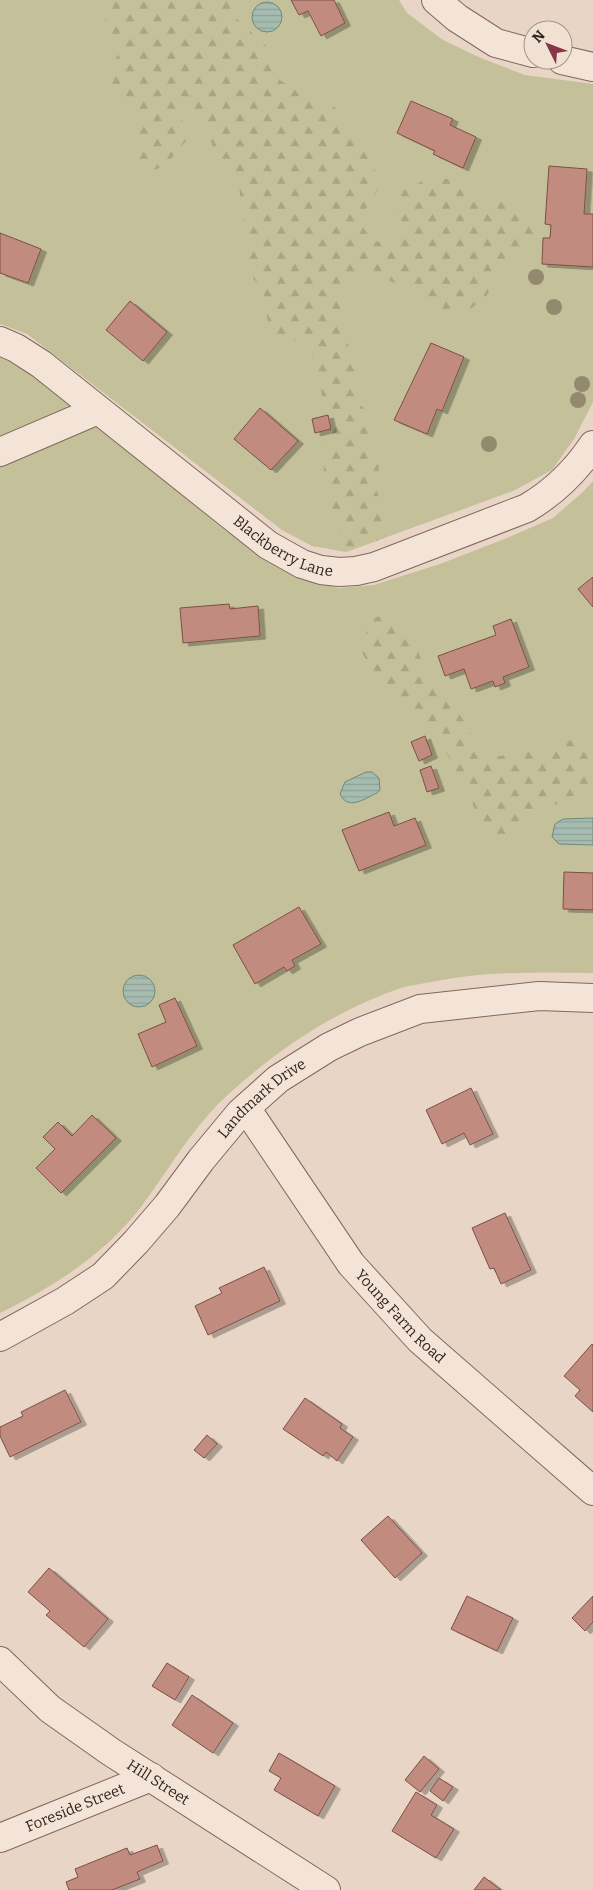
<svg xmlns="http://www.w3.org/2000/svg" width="593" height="1890" font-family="Bitter,serif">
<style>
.grass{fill:#c4c09a}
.forest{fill:url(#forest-firs)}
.water{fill:url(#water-rules);stroke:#6e897c}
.building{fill:#c18b7f;stroke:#7c4f46;filter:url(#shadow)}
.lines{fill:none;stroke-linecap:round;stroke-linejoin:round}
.minor-casing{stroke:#80685d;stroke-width:30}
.minor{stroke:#f4e4d7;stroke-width:28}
.tree{fill:#928a6f}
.labels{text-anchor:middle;stroke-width:4;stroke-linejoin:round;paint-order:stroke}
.street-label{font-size:15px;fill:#32241f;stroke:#f0e1d3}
</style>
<defs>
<pattern id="forest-firs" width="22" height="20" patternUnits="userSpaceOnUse" patternTransform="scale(1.25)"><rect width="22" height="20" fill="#c4c09a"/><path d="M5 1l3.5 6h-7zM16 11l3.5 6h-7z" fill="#a9a584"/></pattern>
<pattern id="water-rules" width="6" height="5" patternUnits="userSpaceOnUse" patternTransform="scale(1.25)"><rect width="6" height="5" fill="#a6bcb0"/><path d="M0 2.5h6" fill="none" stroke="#8fa197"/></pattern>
<filter id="shadow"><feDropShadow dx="5.5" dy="3" stdDeviation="0" flood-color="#0004"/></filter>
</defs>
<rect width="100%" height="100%" fill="#e8d5c5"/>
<g class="grass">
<path d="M0,0H399L407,13L443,40L481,58L525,75L593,84V402L574,439L552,470L513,491L346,552L312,546L282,530L27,334L0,324Z"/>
<path d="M0,357L39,379L226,531L293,575L338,588L374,585L440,564L507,538L553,518L584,491L593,481V973C539,972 485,971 431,982C421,984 411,985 401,988C342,1008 287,1043 240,1084C230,1093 219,1102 210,1113C184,1142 164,1176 141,1207C104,1255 53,1287 0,1313Z"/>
</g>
<g class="forest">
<path d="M112,0H229L236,18L277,56L280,80L296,91L336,108L353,136L373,164L380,186L366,208L360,223L372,240L390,245L398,241L405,232L392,218L400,191L430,178L463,180L487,199H512L526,213L537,221L535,243L497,275L486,297L465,313L439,317L417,295L377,274L360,277L339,301L343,329L350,350L361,360L353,379L354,397L368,413L370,439L378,456L379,470L373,483L380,499L387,537L346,552C336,520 323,488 323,454C323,444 332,443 331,429L310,349L297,340L284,341L269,330L263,289L246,271L247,252L239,186L219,164L209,136L190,114L180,110L186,141L165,166L143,174L137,168L139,131L144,118L112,86V63L123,49L102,31Z"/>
<path d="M389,613L416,646L433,688L459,713L481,751L489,758L537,749L593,734V796H572L515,826L494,851L484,827L435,730L379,684L360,649L371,619Z"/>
</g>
<g class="water">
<circle cx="267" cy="17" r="15"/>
<path d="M366,772H372L379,778L380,790L377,793C364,799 348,811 340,794L345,782Z"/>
<path d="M593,818V845L559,844L552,837L555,824L563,819Z"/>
<circle cx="139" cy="991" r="16"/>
</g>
<g class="building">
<path d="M291,0H334L345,23L321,36L308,11L299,15Z"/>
<path d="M411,101L453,119L450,125L476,137L463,168L433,154L435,151L397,133Z"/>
<path d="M549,166L587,169L584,214H593V267L542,264L543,238H550L551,225L545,224Z"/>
<path d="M0,233L41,249L28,283L0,273Z"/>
<path d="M130,301L167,332L143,361L106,330Z"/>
<path d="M431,343L464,357L442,411L437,409L427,434L394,420Z"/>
<path d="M260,408L298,441L271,470L234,439Z"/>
<path d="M328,415L331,429L315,433L312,419Z"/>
<path d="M593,577V607L578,589Z"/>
<path d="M229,604L230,609L258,606L260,636L183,643L180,608Z"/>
<path d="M511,619L529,667L503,677L505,683L495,687L493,681L471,689L464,669L445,676L438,656L496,635L493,626Z"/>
<path d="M425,736L432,755L419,761L411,742Z"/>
<path d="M431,766L439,788L427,792L420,770Z"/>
<path d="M389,812L394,826L415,818L426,845L359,871L342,830Z"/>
<path d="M564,872L593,873V910L563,909Z"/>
<path d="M299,907L321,944L292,960L295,966L287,971L284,967L255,984L233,945Z"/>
<path d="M175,998L197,1046L152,1067L138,1034L166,1022L159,1005Z"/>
<path d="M471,1088L493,1134L470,1145L464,1133L442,1144L426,1110Z"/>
<path d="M92,1115L116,1138L61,1193L36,1168L55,1149L43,1137L58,1122L72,1136Z"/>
<path d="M505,1213L531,1270L501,1284L494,1268L490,1269L472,1228Z"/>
<path d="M264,1267L280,1301L208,1335L195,1306L222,1293L219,1288Z"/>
<path d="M592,1344L593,1345V1412L575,1396L580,1390L564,1376Z"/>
<path d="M65,1390L81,1422L10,1457L0,1436V1427L23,1416L21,1412Z"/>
<path d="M305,1398L342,1424L340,1428L353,1437L337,1461L326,1452L323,1456L283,1429Z"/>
<path d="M207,1435L217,1444L204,1458L194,1450Z"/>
<path d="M388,1516L422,1553L395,1578L361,1540Z"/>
<path d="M49,1568L108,1619L84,1647L46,1615L50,1611L28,1592Z"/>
<path d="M467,1596L513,1618L497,1651L451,1629Z"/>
<path d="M593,1596V1622L585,1631L572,1618Z"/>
<path d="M167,1663L189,1677L175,1700L152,1686Z"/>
<path d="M192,1695L233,1723L213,1753L172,1725Z"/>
<path d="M279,1753L335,1786L318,1816L274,1790L281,1778L269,1771Z"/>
<path d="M424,1756L439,1769L420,1792L405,1780Z"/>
<path d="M439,1778L453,1787L443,1801L430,1791Z"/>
<path d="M416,1792L437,1805L431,1815L454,1829L436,1858L392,1831Z"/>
<path d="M157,1845L163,1861L137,1872L140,1879L112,1890H69L66,1882L78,1877L75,1869L127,1848L130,1855Z"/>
<path d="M484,1877L501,1890H474Z"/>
</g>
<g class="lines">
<g class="minor-casing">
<g id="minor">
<path d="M436,0L457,18L496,43L533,53"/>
<path d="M562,60L593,67"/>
<path id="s1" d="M0,341L16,348L41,364L268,545L302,564L321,570L339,572L356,571L374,567L527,508C554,492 575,472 593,445"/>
<path d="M0,452L98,410"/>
<path id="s2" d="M246,1108L351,1264L420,1340L593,1491"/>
<path id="s3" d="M0,1337L65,1301L103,1276L136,1242L167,1206L201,1160L240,1113L278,1079L329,1047L360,1032L420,1009L539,996L593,998"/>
<path id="s4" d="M0,1661L50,1709L111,1752L326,1890"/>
<path id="s5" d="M0,1838L151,1777"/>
</g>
</g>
<use href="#minor" class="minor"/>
</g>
<g class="tree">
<circle cx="536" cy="277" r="8"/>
<circle cx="554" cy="307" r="8"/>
<circle cx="582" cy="384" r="8"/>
<circle cx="578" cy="400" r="8"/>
<circle cx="489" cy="444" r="8"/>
</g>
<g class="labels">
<g class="street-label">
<text dy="5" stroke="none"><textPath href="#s1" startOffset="352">Blackberry Lane</textPath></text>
<text dy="5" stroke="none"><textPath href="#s3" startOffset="359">Landmark Drive</textPath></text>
<text dy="5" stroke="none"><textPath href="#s2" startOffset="260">Young Farm Road</textPath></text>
<text dy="5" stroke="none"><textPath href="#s4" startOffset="200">Hill Street</textPath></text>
<text dy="5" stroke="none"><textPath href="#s5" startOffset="81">Foreside Street</textPath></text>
</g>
</g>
<g transform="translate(548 45) rotate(312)"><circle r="24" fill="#f0e1d3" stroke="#a4958b"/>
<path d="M0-4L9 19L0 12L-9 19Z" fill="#873549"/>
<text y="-8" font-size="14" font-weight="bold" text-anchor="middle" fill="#32241f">N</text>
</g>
</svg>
